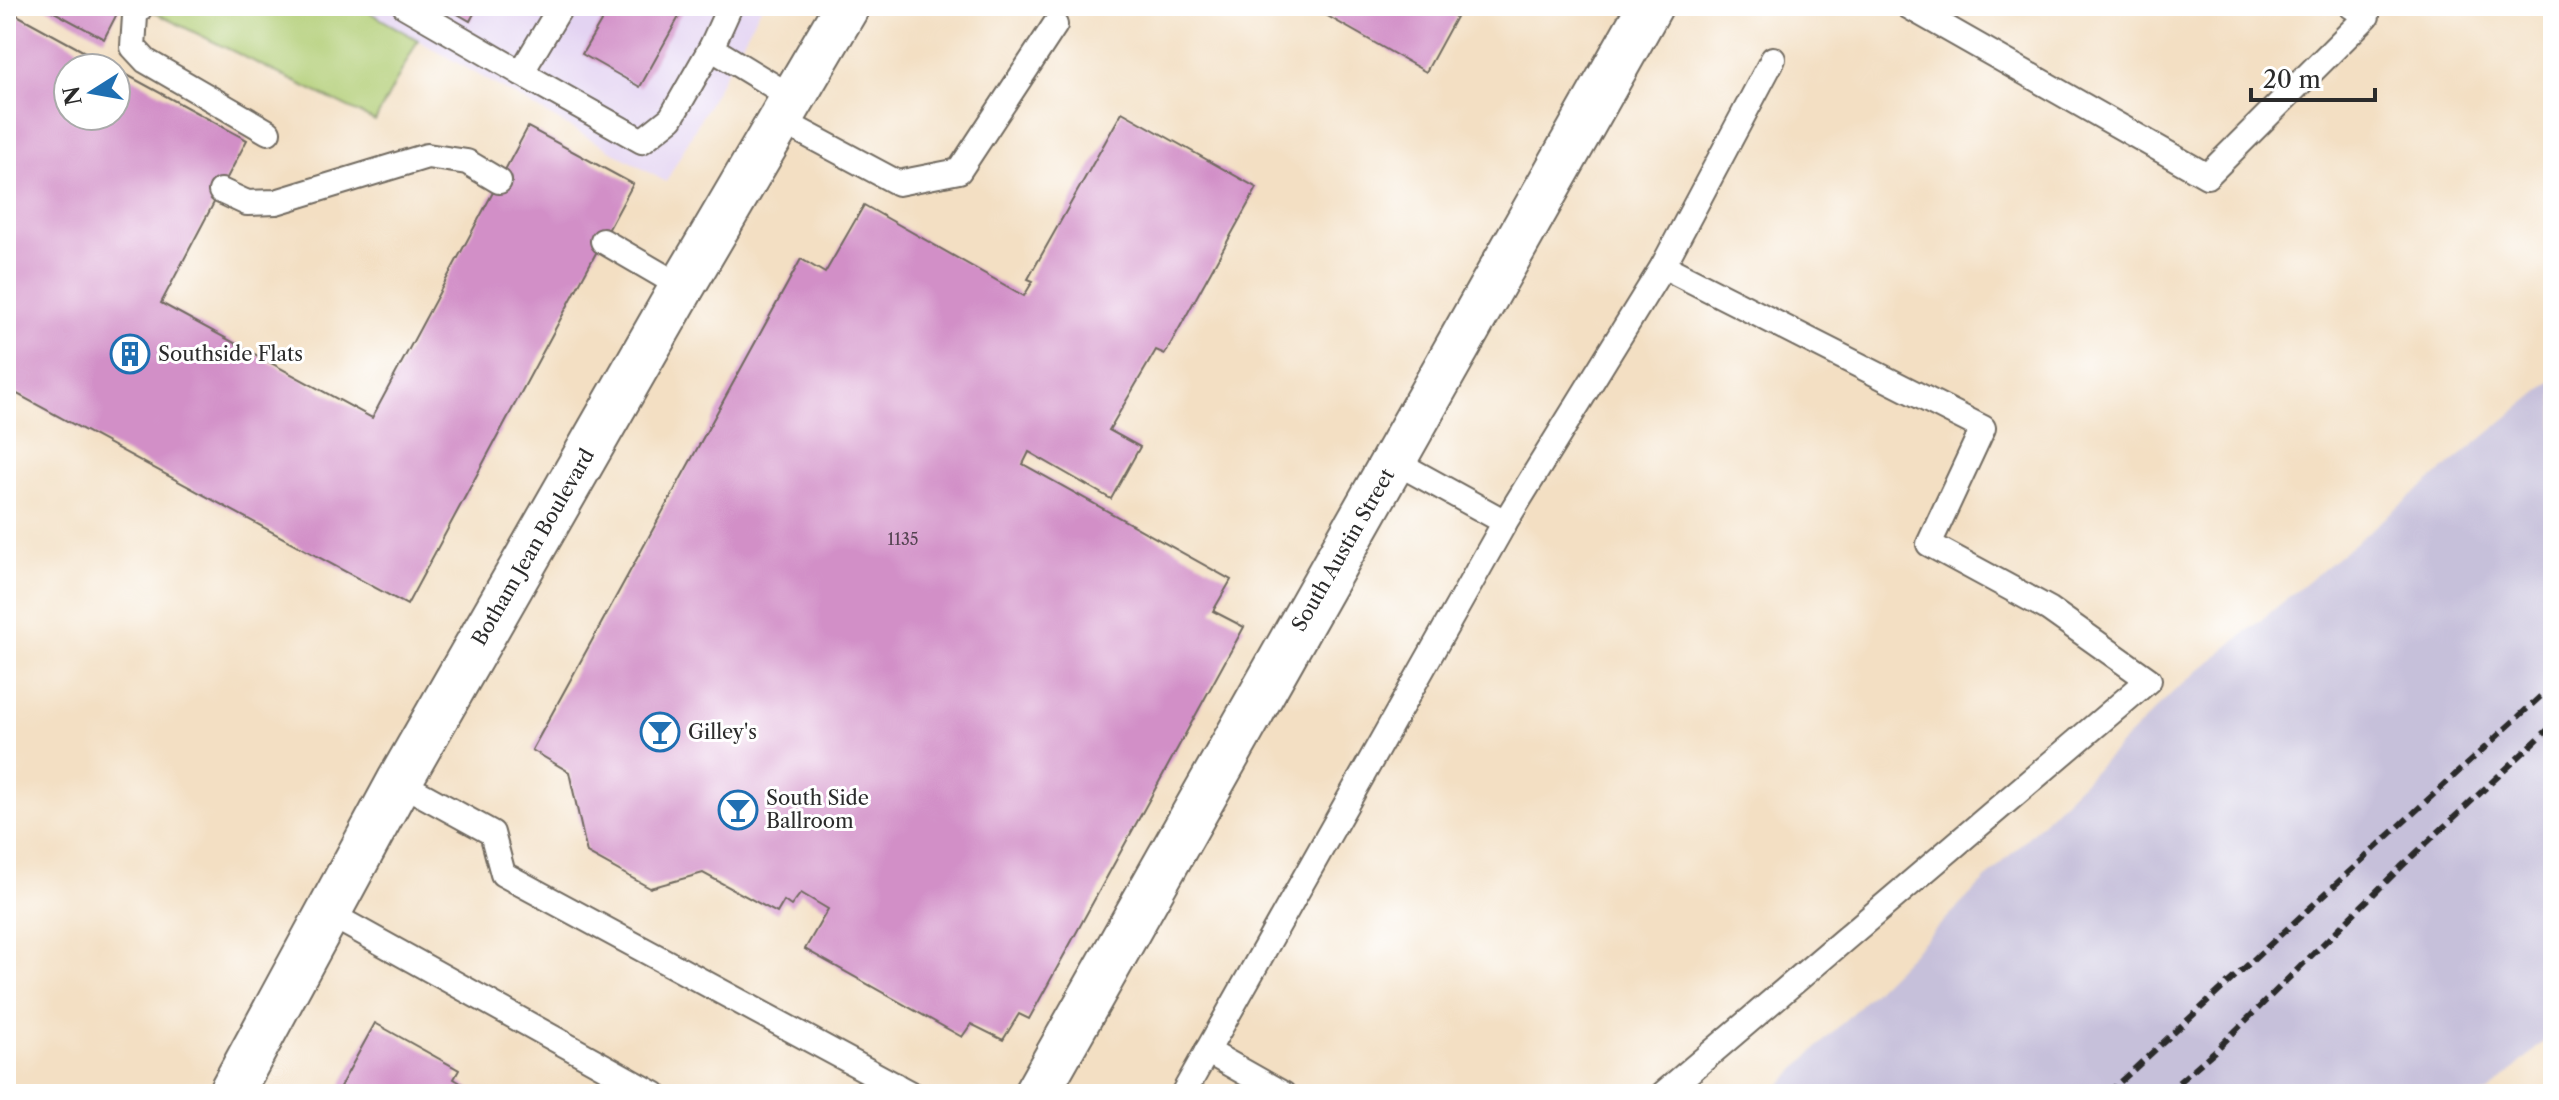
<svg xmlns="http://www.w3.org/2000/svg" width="2559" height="1100" font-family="'Libre Caslon Text',serif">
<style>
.built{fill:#e3d3f2}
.industrial{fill:#c6c0da}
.green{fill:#b1cd74;stroke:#6e7c50;stroke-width:2}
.building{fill:#d28fc7}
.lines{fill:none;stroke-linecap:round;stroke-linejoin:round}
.lane-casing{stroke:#716a60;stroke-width:28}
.street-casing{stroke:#716a60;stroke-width:48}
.secondary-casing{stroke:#716a60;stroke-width:48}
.lane{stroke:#fff;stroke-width:24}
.street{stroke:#fff;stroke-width:44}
.secondary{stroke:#fff;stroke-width:44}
.rail{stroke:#2b2b2b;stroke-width:6;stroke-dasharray:12 6;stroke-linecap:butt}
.labels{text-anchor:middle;stroke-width:6;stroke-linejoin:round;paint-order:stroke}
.number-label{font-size:16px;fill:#554452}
.poi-label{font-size:20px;fill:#2b2b2b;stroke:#fff;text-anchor:start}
.street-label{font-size:20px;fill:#2b2b2b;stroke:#fff}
</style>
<rect width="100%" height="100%" fill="#fff"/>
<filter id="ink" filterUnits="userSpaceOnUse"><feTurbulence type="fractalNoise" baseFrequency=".0125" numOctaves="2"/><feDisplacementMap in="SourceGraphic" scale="16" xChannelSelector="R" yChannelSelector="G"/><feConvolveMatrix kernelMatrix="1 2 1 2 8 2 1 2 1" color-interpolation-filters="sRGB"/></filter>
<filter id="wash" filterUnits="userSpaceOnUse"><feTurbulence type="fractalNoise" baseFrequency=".006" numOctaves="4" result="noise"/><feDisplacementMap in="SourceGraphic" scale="32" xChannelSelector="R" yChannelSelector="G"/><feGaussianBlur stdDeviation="1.8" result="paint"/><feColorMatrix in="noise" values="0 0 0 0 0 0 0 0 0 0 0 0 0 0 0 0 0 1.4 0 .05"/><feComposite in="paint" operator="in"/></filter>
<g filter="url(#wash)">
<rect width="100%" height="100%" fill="#f3dfc3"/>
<path class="built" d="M358,6H762L666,182Z"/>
<path class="industrial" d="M2553,380V1033L2487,1094H1771L2172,693Z"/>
<path class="green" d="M155,6H358L418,40L375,121L151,11Z"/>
<g id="blocks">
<g class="building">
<path d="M43,6H121L104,39Z"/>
<path d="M444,6H478L470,21Z"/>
<path d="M610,6H685L640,87L582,54Z"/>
<path d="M1310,6H1436L1456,17L1426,72Z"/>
<path d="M6,9L114,68H68V116H116V69L247,140L161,303L372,418L528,127L633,184L407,605L6,388Z"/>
<path d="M1122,112L1257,188L1165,354L1156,350L1109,430L1140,447L1111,499L1029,452L1023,464L1231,580L1213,611L1244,627L1029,1019L1019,1014L1003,1040L971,1024L962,1037L805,949L828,909L801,893L791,906L784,901L777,913L703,873L650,888L587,853L569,772L532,750L801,259L825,273L864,205L1024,296L1033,281L1028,279Z"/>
<path d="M375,1023L459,1070L454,1079L479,1094H336Z"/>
</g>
</g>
</g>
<g filter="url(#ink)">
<use href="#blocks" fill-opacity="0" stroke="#716a60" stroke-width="2"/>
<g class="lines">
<g class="lane-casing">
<g id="lane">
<path d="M141,6L135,16L133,47L146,61L268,132"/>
<path d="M405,6L521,73L561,6"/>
<path d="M730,6L711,48L793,98"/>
<path d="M1908,6L2207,176L2367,16L2351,6"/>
<path d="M521,73L642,141L671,118L711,48"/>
<path d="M780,120L898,183L959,171L1055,25"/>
<path d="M221,191L247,203L276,202L427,156L467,162L499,181"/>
<path d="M603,241L682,287"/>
<path d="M1663,266L1773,59"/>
<path d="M1505,522L1663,266L1983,428L1929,544L2049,609L2149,680L1663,1094"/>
<path d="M399,782L492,833L503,874L911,1094"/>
<path d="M328,913L654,1094"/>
<path d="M1207,1051L1283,1094"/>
<path d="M862,1094L895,1085"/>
<path d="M1183,1094L1505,522L1394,461"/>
</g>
</g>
<g class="street-casing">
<path id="street" d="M1036,1094L1650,6"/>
</g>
<g class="secondary-casing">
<path id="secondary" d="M230,1094L399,782L682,287L847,6"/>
</g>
<use href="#lane" class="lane"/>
<use href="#street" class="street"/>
<use href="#secondary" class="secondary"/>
<g class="rail">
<path d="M2107,1094L2553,685"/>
<path d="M2165,1094L2216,1050L2402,866L2553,725"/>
</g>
</g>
</g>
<defs>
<g id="building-ring" transform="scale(2)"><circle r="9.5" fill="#fff" stroke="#1f6fb2" stroke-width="1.5"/><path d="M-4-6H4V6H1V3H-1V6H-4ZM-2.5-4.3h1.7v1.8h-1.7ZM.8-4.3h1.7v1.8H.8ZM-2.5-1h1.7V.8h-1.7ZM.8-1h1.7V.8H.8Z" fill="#1f6fb2"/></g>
<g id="bar-ring" transform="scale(2)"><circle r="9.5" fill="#fff" stroke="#1f6fb2" stroke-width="1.5"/><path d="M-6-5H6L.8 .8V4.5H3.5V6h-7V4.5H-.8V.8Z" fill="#1f6fb2"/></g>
</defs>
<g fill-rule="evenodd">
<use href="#building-ring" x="130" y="354"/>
<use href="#bar-ring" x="660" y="732"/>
<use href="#bar-ring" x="738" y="810"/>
</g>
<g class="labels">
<g class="number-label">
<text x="903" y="545">1135</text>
</g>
<g class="poi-label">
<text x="158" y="361">Southside Flats</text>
<text x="688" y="739">Gilley's</text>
<text x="766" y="805">South Side<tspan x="766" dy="23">Ballroom</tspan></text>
</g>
<g class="street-label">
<text transform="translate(533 547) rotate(-60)" y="7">Botham Jean Boulevard</text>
<text transform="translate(1343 550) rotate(-60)" y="7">South Austin Street</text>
</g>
</g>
<rect width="2559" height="1100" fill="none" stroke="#fff" stroke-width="32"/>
<g transform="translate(92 92) rotate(259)"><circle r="38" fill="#ffffff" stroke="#aaaaaa" stroke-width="2"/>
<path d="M0-6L14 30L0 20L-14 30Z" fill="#1f6fb2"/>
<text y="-12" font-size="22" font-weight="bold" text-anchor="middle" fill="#2b2b2b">N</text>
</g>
<path d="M2251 88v12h124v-12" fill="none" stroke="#2b2b2b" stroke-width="4"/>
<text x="2263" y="88" font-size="24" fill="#2b2b2b" stroke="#ffffff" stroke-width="6" paint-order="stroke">20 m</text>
</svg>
